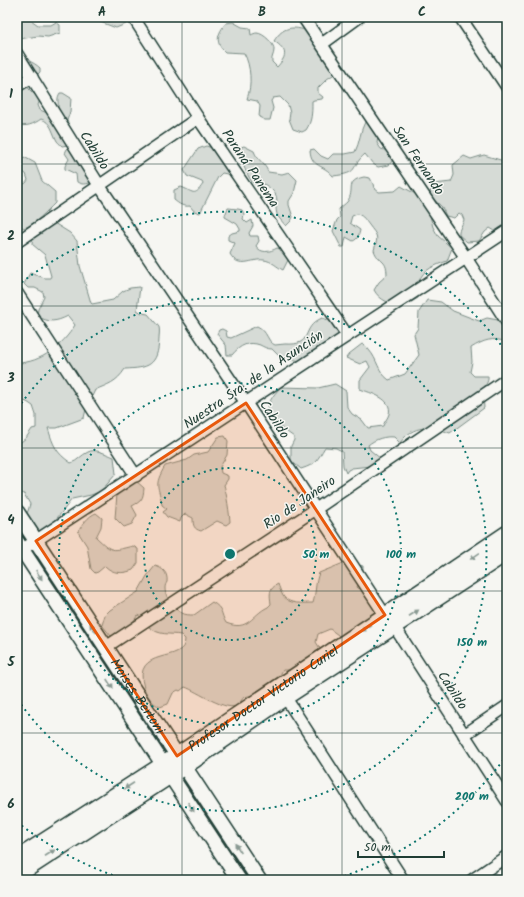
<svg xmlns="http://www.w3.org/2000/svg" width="524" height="897" font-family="Kalam,sans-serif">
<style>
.green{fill:#d6dbd6;stroke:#7a8c85}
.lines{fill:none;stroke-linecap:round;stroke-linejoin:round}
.minor-casing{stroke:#1f3d34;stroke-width:14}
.tertiary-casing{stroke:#1f3d34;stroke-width:17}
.secondary-casing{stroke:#1f3d34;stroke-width:19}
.minor{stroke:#f6f6f2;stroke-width:11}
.tertiary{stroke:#f6f6f2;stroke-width:14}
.secondary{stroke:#f6f6f2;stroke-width:16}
.oneway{fill:#8a9a93}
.marked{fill:#e8590c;fill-opacity:0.2;stroke:#e8590c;stroke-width:3;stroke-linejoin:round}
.grid{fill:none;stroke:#1f3d34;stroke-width:1;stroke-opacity:0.55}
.ring{fill:none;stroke:#0f766e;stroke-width:2;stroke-dasharray:2 4}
.labels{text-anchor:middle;stroke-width:3;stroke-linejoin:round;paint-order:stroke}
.street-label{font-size:14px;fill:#1f3d34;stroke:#f6f6f2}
.centre{fill:#0f766e;stroke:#f6f6f2;stroke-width:2}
.ring-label{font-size:12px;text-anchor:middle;font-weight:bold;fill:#0f766e;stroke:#f6f6f2;stroke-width:3;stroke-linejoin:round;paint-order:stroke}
.neatline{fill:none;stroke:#1f3d34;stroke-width:1.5}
.grid-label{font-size:13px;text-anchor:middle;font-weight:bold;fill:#1f3d34}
</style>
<rect width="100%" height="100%" fill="#f6f6f2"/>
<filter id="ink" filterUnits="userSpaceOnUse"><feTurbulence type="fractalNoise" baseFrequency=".025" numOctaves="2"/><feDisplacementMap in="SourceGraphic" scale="8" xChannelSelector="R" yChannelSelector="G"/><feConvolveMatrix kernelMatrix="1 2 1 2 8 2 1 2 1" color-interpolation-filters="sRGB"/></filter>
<g filter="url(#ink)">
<g class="green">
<path d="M17,17H27L38,25H51L56,22L60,25V33L48,37L38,36L19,39L17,38Z"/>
<path d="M93,17H128L126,24L116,28L93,19Z"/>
<path d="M233,22L242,27L250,28L251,35C253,34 255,33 257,33C263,33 275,44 274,50C274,55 271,57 272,62L277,67C288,55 287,50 274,41C283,26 293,26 308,31L336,73L327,79L318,88V93L323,97L322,99L314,100L312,101C312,113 312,121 306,130L302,132L293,129L289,119L290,113L288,105L280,97L273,98L271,101L273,108L270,120H265L259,117L260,106L257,101L247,99C252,85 251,66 244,53L225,52C214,42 218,33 226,23Z"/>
<path d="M17,55C24,60 33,61 40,68V72L34,78L26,82L29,89L40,100L38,105L40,110L52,115C64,103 54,103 60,93H63L71,98L70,112L65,126L68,145L62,146C60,144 57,142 56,139C52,131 51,122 41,119C34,124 25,128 17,124V108L20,104V88L17,86Z"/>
<path d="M371,121L378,137L377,143L381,149C388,151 392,152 393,160L389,165L378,167L373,164L365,154C349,168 361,173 333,176C324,164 311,168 310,150L314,149L321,156L328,159L333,154H345L355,152C360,142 360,131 365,122Z"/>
<path d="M71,146L92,177L90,183C85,184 82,185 77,182L76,174L65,169V166L69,159L65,153L68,147Z"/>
<path d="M206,146L219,150L232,173L227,174L222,173L218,177L200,213L194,211L190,206C183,207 179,204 174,200V190L181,187C193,191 194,198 203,184L202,182L187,176L184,170L198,149Z"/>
<path d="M244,146L254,151C257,160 265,163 268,172L282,174L289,172L297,180L294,193L289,201V205L293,217L291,221L286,226C284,223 281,221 279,218C270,204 287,198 264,184C260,185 255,185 252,182C247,175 237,154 241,147Z"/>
<path d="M484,155L507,162V228L495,231L490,228L485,232L479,241L467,242L459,235V231L464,220L462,215L459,213L454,218L446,216L442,207L429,195L434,184L451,182L454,175L453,165L464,156L471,159Z"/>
<path d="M24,157L35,163L42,181L55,192V203C47,211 34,225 24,228L20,226L17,215V187L26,183L28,180L26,174L20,170L21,162Z"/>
<path d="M364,177L370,178L373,184L374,188L379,192L395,191L401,186L421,197V201L429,212L433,227L438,236L452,248L447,261C437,265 422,269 419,282C418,287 420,283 421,288C421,291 419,295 418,298L403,307C391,304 380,301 374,290L379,282L387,275C387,258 378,263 374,250C379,235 377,236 369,225C365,220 364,216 357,214L352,216L350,223L360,230C359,235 358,239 353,241L346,237L344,247H341L333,231L337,220L340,217L339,209C341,207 345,204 347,202C356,190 344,181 364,177Z"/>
<path d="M228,208L238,209L242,210L244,214L243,219L247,223L252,220L253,226L249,233L250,236H258L259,241L256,246C261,254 270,252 277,248L287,251L288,260L283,270C277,267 272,261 264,260C252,258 239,270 230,254L235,243L228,240V236L232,233L240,231V229L237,224L225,217V215Z"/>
<path d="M54,223L70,233L77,241L80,266L91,303L92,304L113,300L123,291L130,288L140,287L137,310L142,313L148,314L159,327C160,331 159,335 159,339C158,366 148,368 125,369C116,383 108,384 95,390L86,409L84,418L57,428H48C53,445 56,453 71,463C78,461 81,455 88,452C95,448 106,454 114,457L116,474L101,491L91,495L72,499C66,507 46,535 35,532C30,530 25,525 21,522L28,511L30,504L24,494L17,492V445L26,438L32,429L36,428V415L33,406L27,402L17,399V363C41,363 63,345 75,325L68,316C56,322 49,323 37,316L38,309L44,297L43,292L35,288H28L24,284L30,273L45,278H50L51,276L45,255L32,244L33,234Z"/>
<path d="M427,300L441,302L453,311L479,321L487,318L498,320L507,332V342C492,337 484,340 471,348L472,362L470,372L474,376H488C489,383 484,385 483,391C482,397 484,402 484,408L450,433C431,426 413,424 400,443L394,437C385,436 375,439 368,445L370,450L381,459L379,465L352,468L348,470L346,473L343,466L342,451L336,448L325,447C317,460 317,464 301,469L291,461V446L294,440V437L266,417C268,403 271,397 281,387L318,388L335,384L346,391L347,407L352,414L362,420L368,428L383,426C384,422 388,418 389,414C393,398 370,393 360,389V380L370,367L367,361L360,364L346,358L349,354L362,344C364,345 367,347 369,350C378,360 377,371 389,380L405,374L419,355L414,334L418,328L419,312Z"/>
<path d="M322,318C332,320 334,327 339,335L322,346L318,347L316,363L314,366H310L296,360H283L272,349C267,349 264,347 260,345C249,341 240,345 232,355H227L226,345L217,334L219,330L222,329L226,331L227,337L231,338L257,326C268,331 267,342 275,345C278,345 282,344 285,344C315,346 299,328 322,318Z"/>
<path d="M225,436L228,441L227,455L220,467L221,473L228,476V479L224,485C226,490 230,517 230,522L226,525L217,521L201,531C194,529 193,526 193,518L185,514L181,518L180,522L167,517L163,512L167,509L162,505C159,485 153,487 165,466L187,460L194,455L208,452L218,437Z"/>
<path d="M135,480L144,488C143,499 142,501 132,506L137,515L132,524L124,527L115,518L117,494Z"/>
<path d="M96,513L102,518L101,527L96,537C113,553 111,551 133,546L138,549V563L133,570C123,574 113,574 105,566L98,572L95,573L91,569L87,546L78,532C82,525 88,516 96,513Z"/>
<path d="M346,562L363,566V573L357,587L358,588L365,590L375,603L374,610L380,612L342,638L330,629L318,634L316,642L329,663L292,670H283L281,673V679L254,695L244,697C242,699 240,703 238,705C227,713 197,691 185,687L180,691L178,690L173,693L168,704L160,707C153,704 147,696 144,688C131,645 186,665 185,639L181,635C168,633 160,636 149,627C145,624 144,619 138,615L123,635L115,638L111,636L102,625L105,615L110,610L138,592L147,576L155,566C163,568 168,573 167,582C166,584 165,585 165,588C164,595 175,611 182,613C185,615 190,615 194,615L212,602C224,609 220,613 226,623C249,632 251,615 268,607L271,604C270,595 268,589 278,584C279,587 281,592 283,596C289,605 303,603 313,603C316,593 315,583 319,573Z"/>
</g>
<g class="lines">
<g class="minor-casing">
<g id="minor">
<path d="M133,17L198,118L347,335"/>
<path d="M303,17L466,258L507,322"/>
<path d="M460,17L507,87"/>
<path d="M322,44L359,17"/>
<path d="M17,54L99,185L246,403L385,615L394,626L507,801"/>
<path d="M17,86L32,77"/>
<path d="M17,242L198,118"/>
<path d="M17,293L136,476"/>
<path d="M17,553C181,447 343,337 507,231"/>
<path d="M106,647L316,509L507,379"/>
<path d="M282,692L403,880"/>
<path d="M464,735L507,706"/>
<path d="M472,880L507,856"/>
</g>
</g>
<g class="tertiary-casing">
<g id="tertiary">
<path id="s1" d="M17,512L259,880"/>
<path d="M17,542L239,880"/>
</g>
</g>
<g class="secondary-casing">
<g id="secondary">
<path id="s2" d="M17,859L177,756L507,534"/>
<path d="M17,875L195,759L285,697L507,552"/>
</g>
</g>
<use href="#minor" class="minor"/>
<use href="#tertiary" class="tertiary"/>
<use href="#secondary" class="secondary"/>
</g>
<defs><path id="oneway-solid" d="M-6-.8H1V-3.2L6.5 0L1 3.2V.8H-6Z"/></defs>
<g class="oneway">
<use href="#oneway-solid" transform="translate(475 556) rotate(146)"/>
<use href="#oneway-solid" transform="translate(39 575) rotate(57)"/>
<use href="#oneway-solid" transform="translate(414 613) rotate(-33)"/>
<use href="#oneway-solid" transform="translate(93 628) rotate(-124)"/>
<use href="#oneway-solid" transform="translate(366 628) rotate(146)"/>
<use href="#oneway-solid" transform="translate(110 684) rotate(57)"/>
<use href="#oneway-solid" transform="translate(129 786) rotate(147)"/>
<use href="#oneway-solid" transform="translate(191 807) rotate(57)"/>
<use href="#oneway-solid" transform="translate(238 848) rotate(-124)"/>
<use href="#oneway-solid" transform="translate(50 853) rotate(-33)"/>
</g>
</g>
<path class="marked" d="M246,403L385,615L177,756L36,541Z"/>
<path class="grid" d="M182,17V880M342,17V880M17,164H507M17,306H507M17,448H507M17,591H507M17,733H507"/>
<g class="ring">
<circle cx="230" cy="554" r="86"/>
<circle cx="230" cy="554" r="171"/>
<path d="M18 408A257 257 0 1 1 18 700"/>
<path d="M507 755A342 342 0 0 1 336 879M124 879A342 342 0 0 1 17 822M17 286A342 342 0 0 1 507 353"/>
</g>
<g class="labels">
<g class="street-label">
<text transform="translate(95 150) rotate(58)" y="5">Cabildo</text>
<text transform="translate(419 160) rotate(56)" y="5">San Fernando</text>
<text transform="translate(251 168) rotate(56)" y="5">Paraná Panema</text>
<text transform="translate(253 379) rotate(-34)" y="5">Nuestra Sra. de la Asunción</text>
<text transform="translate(275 419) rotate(57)" y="5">Cabildo</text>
<text transform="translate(299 502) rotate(-34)" y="5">Rio de Janeiro</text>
<text transform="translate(453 690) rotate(57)" y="5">Cabildo</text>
<text dy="5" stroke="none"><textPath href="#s1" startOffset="220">Moises Bertoni</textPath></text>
<text dy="5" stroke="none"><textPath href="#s2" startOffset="294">Profesor Doctor Victorio Curiel</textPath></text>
</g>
</g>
<circle cx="230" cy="554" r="6" class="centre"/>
<g class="ring-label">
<text x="316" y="558">50 m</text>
<text x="401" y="558">100 m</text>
<text x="472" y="646">150 m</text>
<text x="472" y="800">200 m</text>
</g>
<rect width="524" height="897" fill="none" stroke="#f6f6f2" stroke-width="44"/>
<path d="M358 851v6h86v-6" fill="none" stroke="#1f3d34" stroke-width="2"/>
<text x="364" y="851" font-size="12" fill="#1f3d34" stroke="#f6f6f2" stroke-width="3" paint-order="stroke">50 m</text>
<rect x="22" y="22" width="480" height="853" class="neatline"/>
<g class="grid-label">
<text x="102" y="16">A</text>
<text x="262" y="16">B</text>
<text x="422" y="16">C</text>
<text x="11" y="98">1</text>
<text x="11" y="240">2</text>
<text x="11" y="382">3</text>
<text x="11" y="524">4</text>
<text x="11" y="666">5</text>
<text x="11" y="808">6</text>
</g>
</svg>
